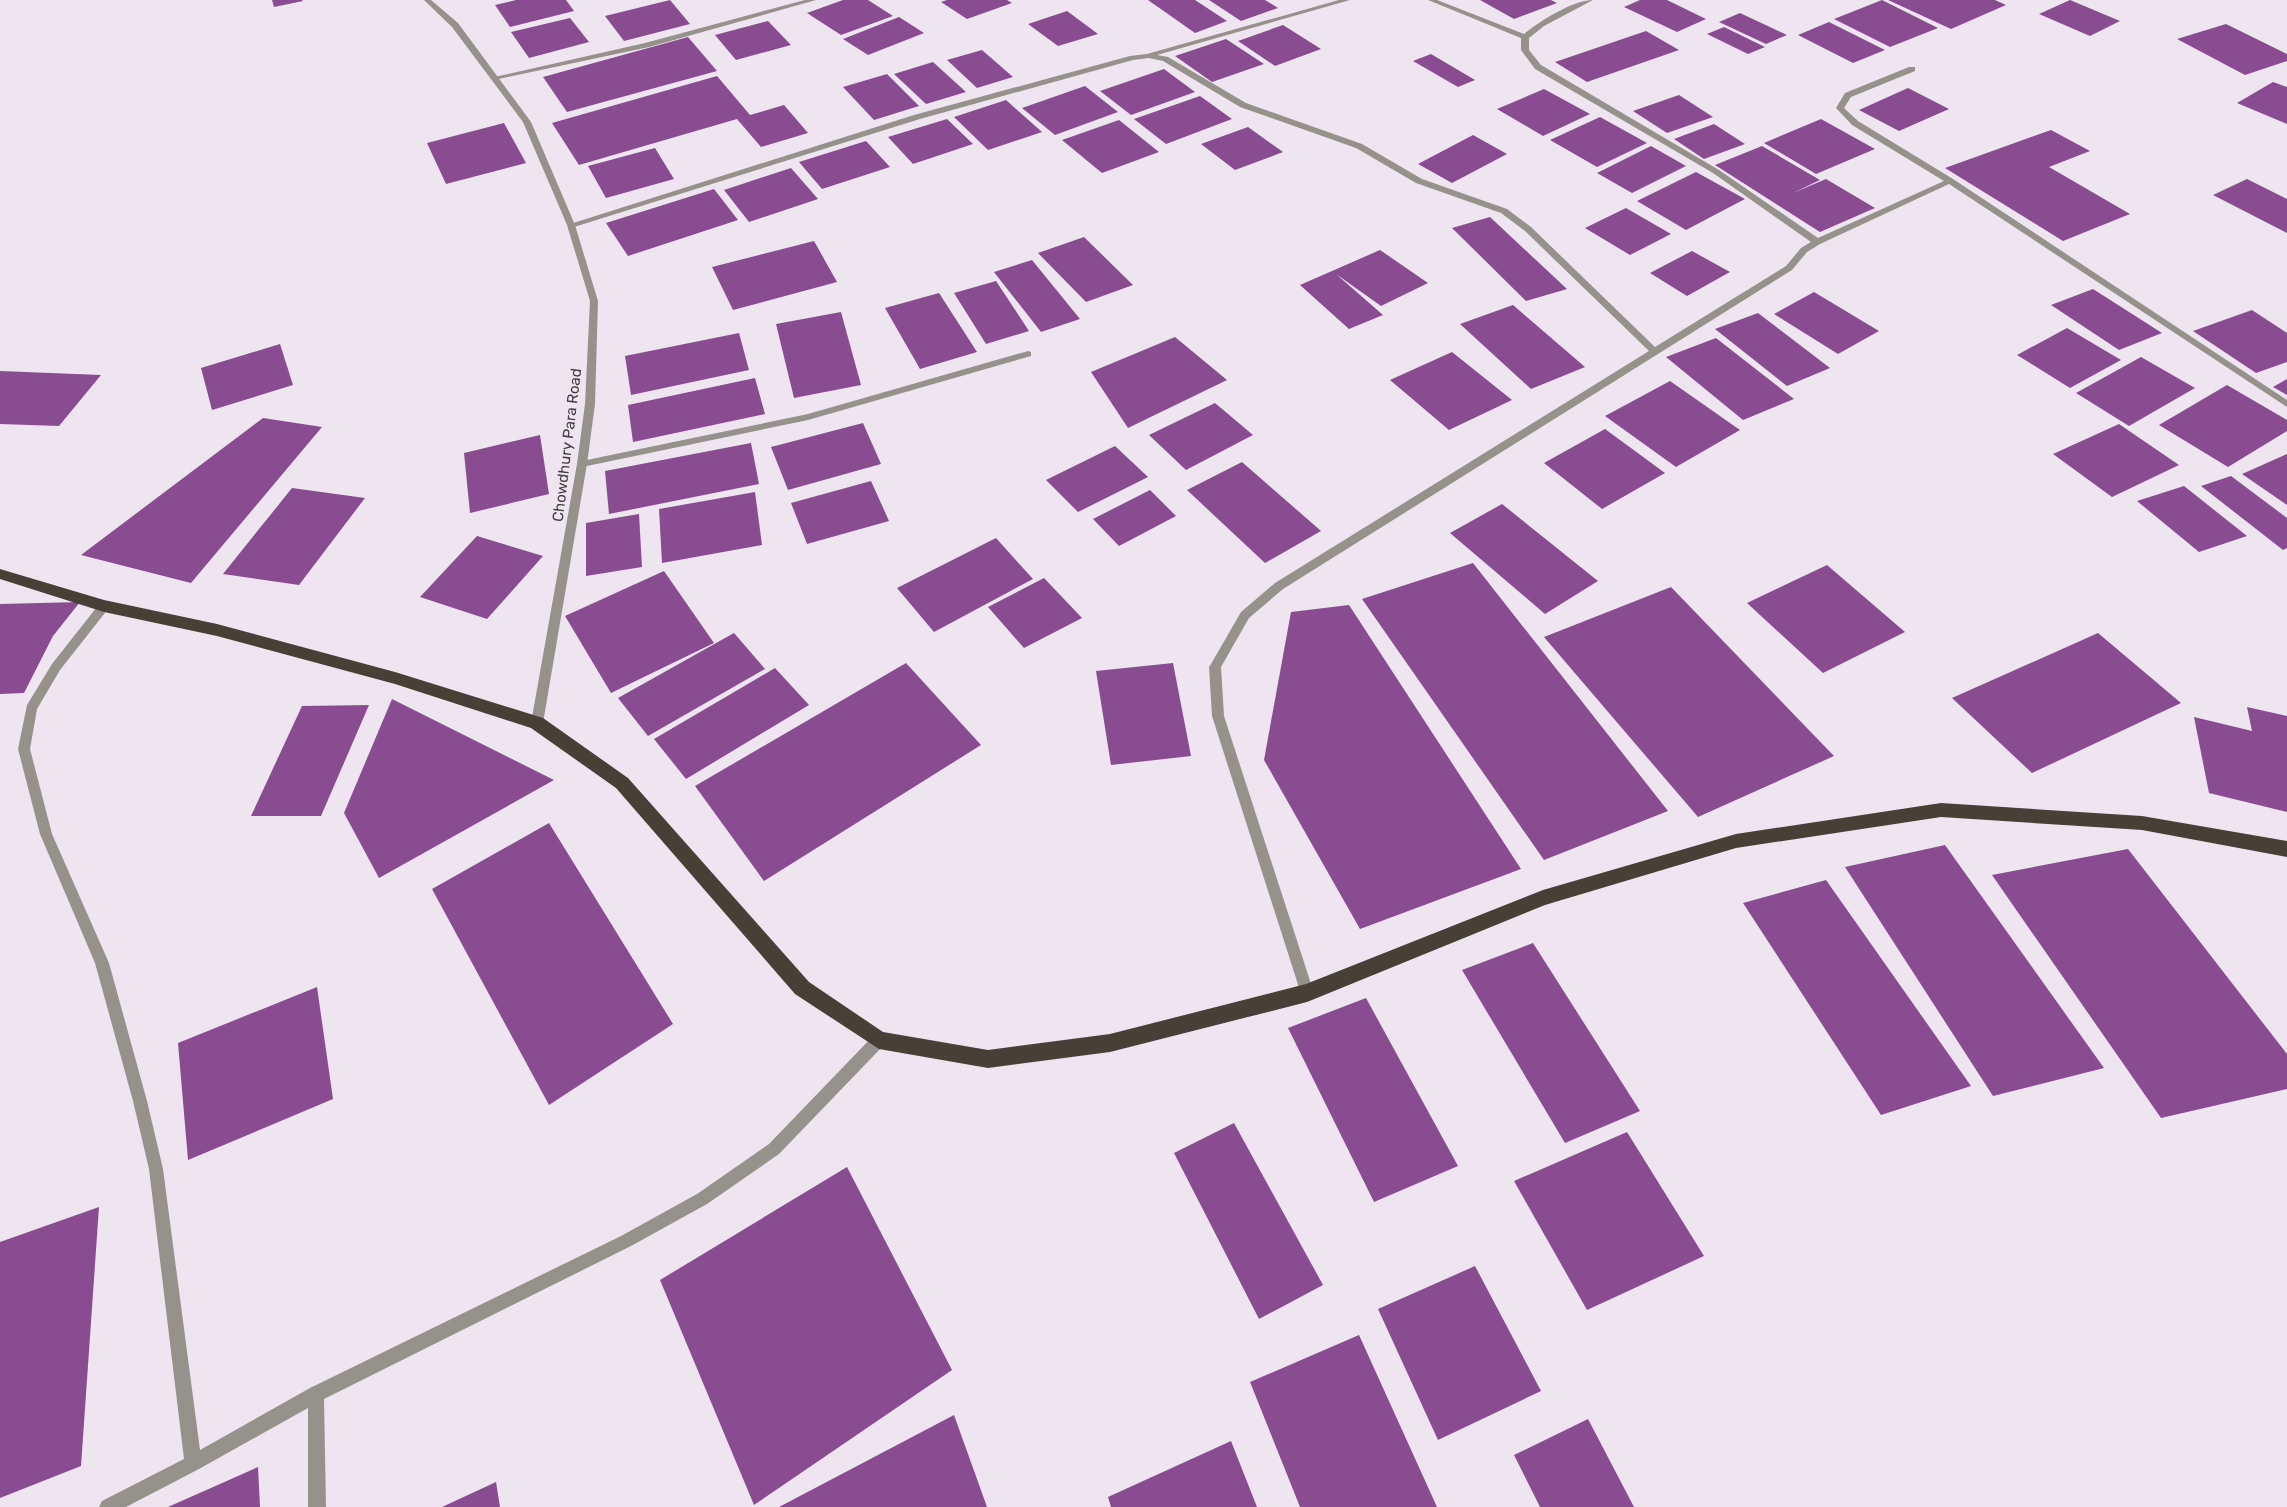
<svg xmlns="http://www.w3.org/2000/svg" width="2287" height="1507" font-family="Rubik,sans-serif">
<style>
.building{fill:#894c91}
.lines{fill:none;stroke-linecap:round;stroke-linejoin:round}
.minor{fill:#95928c;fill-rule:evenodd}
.tertiary{fill:#95928c;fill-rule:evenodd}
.trunk{fill:#464036;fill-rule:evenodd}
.labels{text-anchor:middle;stroke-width:6;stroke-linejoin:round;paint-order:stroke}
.far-street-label{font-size:15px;fill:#3f3c40;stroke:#eee5f1}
</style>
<rect width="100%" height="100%" fill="#eee5f1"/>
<g class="building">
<path d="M272,0H302L303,1L274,7Z"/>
<path d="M516,0H566L574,11L510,27L495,5Z"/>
<path d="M670,0L690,24L624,41L605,16Z"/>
<path d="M843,0H868L893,16L841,35L807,13Z"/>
<path d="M947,0H1007L1012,3L967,19L941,2Z"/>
<path d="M1148,0H1195L1227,21L1195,33Z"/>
<path d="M1209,0H1265L1278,8L1241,21Z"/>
<path d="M1480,0H1551L1557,3L1514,19Z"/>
<path d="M1640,0H1667L1706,19L1677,32L1624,7Z"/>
<path d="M1882,0L1938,28L1890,47L1834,19Z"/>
<path d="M1888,0H1995L2006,5L1951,29Z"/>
<path d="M2070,0L2120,21L2090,36L2039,14Z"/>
<path d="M1067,11L1098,34L1058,46L1028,24Z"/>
<path d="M1740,13L1787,35L1766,44L1719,22Z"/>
<path d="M899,17L924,33L868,55L843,39Z"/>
<path d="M570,18L589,42L529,58L511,32Z"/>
<path d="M768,21L791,45L736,60L715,35Z"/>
<path d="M1829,22L1885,50L1853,63L1798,35Z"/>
<path d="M2226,24L2287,54V61L2245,75L2177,39Z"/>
<path d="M1283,25L1321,49L1275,66L1238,41Z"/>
<path d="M1724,27L1765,47L1748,54L1707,34Z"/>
<path d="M1646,31L1679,50L1587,82L1555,62Z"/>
<path d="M688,37L717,71L567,112L543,77Z"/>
<path d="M1226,39L1264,64L1212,82L1175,56Z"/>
<path d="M982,50L1013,77L977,88L947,60Z"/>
<path d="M1431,54L1475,80L1458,87L1413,61Z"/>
<path d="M933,62L966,92L926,104L894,74Z"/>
<path d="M1164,69L1195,92L1131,115L1100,91Z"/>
<path d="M887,74L919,106L874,120L843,87Z"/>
<path d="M717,76L750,115L784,105L808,133L761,147L737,119L579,165L552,123Z"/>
<path d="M2273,82L2287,87V124L2237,103Z"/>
<path d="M1085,86L1118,112L1055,135L1022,108Z"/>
<path d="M1908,88L1949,109L1899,131L1859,110Z"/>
<path d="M1544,89L1590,114L1543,136L1497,109Z"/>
<path d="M1679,95L1713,117L1667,133L1633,111Z"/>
<path d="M1200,96L1232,119L1166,144L1134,119Z"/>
<path d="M1006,100L1042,132L988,150L954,117Z"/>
<path d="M1600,117L1647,143L1597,167L1550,140Z"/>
<path d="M947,119L973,144L913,164L888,137Z"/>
<path d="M1821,119L1875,149L1816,174L1764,143Z"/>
<path d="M1119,120L1159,152L1102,173L1062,140Z"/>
<path d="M504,123L526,163L446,184L427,143Z"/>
<path d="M1714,124L1745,144L1704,159L1674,139Z"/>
<path d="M1248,127L1283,152L1235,170L1201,144Z"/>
<path d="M2051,130L2090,151L2049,167L2130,214L2063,241L1945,168Z"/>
<path d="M1473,135L1507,154L1452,183L1418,164Z"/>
<path d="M866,141L890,167L822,189L799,162Z"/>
<path d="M1651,146L1686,166L1632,193L1597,173Z"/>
<path d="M1762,146L1820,180L1793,193L1826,179L1875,208L1820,232L1715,165Z"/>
<path d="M655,148L674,179L606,198L588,166Z"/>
<path d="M791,168L818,199L749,222L724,190Z"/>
<path d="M1696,172L1745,199L1686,230L1637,201Z"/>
<path d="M2247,179L2287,199V233L2213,195Z"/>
<path d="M714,189L738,220L628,256L606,223Z"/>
<path d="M1626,208L1671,234L1630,255L1585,228Z"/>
<path d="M1490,217L1567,289L1526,301L1452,228Z"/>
<path d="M1084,237L1133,285L1086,302L1038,253Z"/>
<path d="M814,241L837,282L733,310L712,267Z"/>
<path d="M1380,250L1428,283L1381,306L1336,274L1383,315L1349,329L1300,285Z"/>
<path d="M1692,251L1730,272L1687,296L1650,273Z"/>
<path d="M1032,260L1080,319L1041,332L994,272Z"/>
<path d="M996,281L1029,331L986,344L954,293Z"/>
<path d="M2093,289L2162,333L2119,350L2051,305Z"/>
<path d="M1814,292L1879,331L1838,354L1774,314Z"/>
<path d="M939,293L977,352L920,369L885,308Z"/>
<path d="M1513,305L1585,367L1531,389L1460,324Z"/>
<path d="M2252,310L2287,333V362L2256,373L2193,331Z"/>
<path d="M841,312L861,385L794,398L776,324Z"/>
<path d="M1758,313L1830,368L1787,386L1715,329Z"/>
<path d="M2067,328L2121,360L2070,388L2017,355Z"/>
<path d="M739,333L749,370L631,395L625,356Z"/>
<path d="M1175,337L1227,380L1128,428L1091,372Z"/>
<path d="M1716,338L1794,399L1743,420L1666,357Z"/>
<path d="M280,344L293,385L212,410L201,368Z"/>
<path d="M1452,352L1512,400L1449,430L1390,380Z"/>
<path d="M2141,357L2195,388L2129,426L2076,393Z"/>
<path d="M0,371L101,375L59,426L0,424Z"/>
<path d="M755,378L765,414L633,442L628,405Z"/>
<path d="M2287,379V395L2273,387Z"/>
<path d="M1670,381L1740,430L1676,467L1605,416Z"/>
<path d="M2227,385L2287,420V431L2228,467L2159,425Z"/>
<path d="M1215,403L1253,435L1186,470L1149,435Z"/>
<path d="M263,418L322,427L191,583L81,555Z"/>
<path d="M863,423L881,464L788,490L771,447Z"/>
<path d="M2119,424L2179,465L2112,497L2053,454Z"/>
<path d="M1605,429L1665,473L1602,509L1544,463Z"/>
<path d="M540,435L549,494L470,513L464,453Z"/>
<path d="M751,443L759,484L609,514L605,471Z"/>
<path d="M1115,446L1148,477L1078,512L1046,480Z"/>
<path d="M2287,454V505L2242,474Z"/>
<path d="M1242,462L1321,531L1265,563L1187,490Z"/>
<path d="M2231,476L2287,518V548L2283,550L2201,486Z"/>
<path d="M871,481L889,521L807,544L791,503Z"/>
<path d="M2184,486L2247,536L2199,552L2137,501Z"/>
<path d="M292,488L365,498L299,585L223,574Z"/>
<path d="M1150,490L1176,516L1119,546L1093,519Z"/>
<path d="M755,492L762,545L662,563L659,509Z"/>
<path d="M1502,504L1598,581L1545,614L1450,533Z"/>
<path d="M639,514L642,567L586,576V523Z"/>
<path d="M477,536L543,556L487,619L420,597Z"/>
<path d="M996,538L1033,579L934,632L897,588Z"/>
<path d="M1473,563L1668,811L1544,860L1362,599Z"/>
<path d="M1827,565L1905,632L1823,673L1747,603Z"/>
<path d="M664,571L714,643L611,693L565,616Z"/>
<path d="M1044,578L1082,618L1024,648L988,607Z"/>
<path d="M1671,587L1834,756L1698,817L1544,637Z"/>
<path d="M80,602L53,636L24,693L0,694V604Z"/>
<path d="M1349,605L1521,869L1360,929L1264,760L1291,612Z"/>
<path d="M734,633L765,669L648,736L618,698Z"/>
<path d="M2098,633L2181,703L2032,773L1952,698Z"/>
<path d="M906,663L981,745L764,881L695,786Z"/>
<path d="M1173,663L1191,756L1111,765L1096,671Z"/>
<path d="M775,668L809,705L686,779L654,739Z"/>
<path d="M392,699L554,780L379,878L344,813Z"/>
<path d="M369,705L321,816H251L302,706Z"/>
<path d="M2247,707L2287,716V812L2209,793L2194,717L2252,731Z"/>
<path d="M549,823L673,1024L549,1105L432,889Z"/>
<path d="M1945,845L2104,1068L1993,1096L1845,867Z"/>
<path d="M2128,849L2287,1054V1089L2161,1118L1992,875Z"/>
<path d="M1826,880L1971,1086L1881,1115L1743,903Z"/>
<path d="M1533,943L1640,1111L1565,1143L1462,970Z"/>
<path d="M317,987L333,1099L188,1160L178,1043Z"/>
<path d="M1366,998L1458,1166L1374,1202L1288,1028Z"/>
<path d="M1234,1123L1323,1285L1259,1319L1174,1153Z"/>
<path d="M1627,1132L1704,1256L1587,1310L1514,1181Z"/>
<path d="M847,1167L952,1370L754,1505L660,1280Z"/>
<path d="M99,1207L81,1466L0,1498V1242Z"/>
<path d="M1475,1266L1541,1391L1438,1440L1378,1309Z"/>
<path d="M1359,1335L1437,1507H1300L1250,1382Z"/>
<path d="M954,1415L987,1507H779Z"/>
<path d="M1588,1419L1634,1507H1540L1514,1455Z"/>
<path d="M1231,1441L1257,1507H1111L1108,1497Z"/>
<path d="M258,1467L260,1507H168Z"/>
<path d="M496,1482L500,1507H442Z"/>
</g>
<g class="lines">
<g class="minor">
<path d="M805,0H816L649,47L494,80L490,78L645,43Z"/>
<path d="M1339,0H1350L1157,55L1168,57L1246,103L1362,144L1422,179L1507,209L1531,227L1655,347L1786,266L1801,248L1811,242L1713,173L1535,69L1521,50V38L1428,0H1437L1524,34C1540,21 1573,0 1593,0L1544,26L1529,38V50L1541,65L1719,170L1818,238L1944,181L1852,125L1836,108L1845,93L1909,67H1915V71L1851,97L1844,108L1858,121L1953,179L2287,400V407L1949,184L1820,244L1807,252L1792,270L1283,589L1249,618L1221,667L1224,716L1314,993L1312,997L1307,999L1302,997L1212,716L1209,667L1211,664L1241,612L1275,583L1649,351L1525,231L1501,213L1416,183L1356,148L1240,107L1163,61L1149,58L1133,60L920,119L574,227L567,225L914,115L1130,56L1147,54Z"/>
<path d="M1028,351L1031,352V356L808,420L582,467L577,464L582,461L808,414Z"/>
<path d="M104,602L110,606L108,609L60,670L37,709L30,749L52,834L109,963L147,1101L163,1169L200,1450L310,1388L621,1236L697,1194L769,1144L874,1035L879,1033L884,1035L886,1040L884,1045L779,1154L707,1204L631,1246L324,1399L326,1507H308V1408L199,1469L126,1507H99L102,1501L184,1459L149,1169L133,1101L95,963L40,834L18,749L27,705L52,664L100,603Z"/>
</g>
<path class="tertiary" d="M424,0H431L458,23L531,122L575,225L598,301L595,404L587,464L543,723L541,726H533L531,723L577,464L585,404L590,301L567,225L523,122L452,27Z"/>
<path class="trunk" d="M0,569L104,600L217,624L395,672L543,718L628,778L809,982L883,1032L988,1050L1110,1034L1306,984L1543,890L1736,834L1941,803L2142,816L2287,841V857L2142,830L1941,817L1736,848L1545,905L1307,1002L1110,1052L988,1068L879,1049L795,994L616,788L531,728L395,684L217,636L104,612L0,579Z"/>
</g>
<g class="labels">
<g class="far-street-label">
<text transform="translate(567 445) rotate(-83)" y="5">Chowdhury Para Road</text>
</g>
</g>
</svg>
